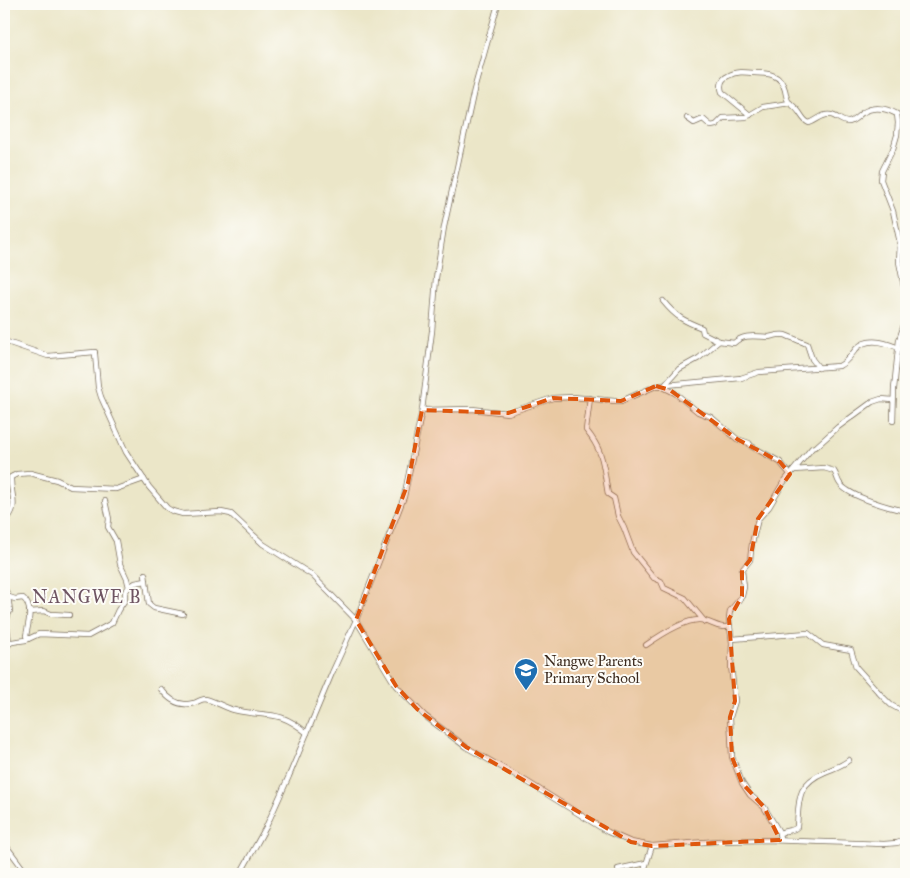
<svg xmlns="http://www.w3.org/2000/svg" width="910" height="878" font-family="'IM FELL Great Primer',serif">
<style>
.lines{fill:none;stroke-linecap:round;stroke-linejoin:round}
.street-casing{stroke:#796c5a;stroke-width:6}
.street{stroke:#fff;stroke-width:4.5}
.marked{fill:#df570d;fill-opacity:0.2;stroke:#df570d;stroke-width:4;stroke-dasharray:10 6;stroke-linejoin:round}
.labels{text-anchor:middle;stroke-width:4;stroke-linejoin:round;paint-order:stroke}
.poi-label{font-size:15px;fill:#3b2a1e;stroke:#fdfcf7;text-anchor:start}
.quarter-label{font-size:18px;letter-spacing:1px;fill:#6e5462;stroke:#fdfcf7}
</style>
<rect width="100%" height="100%" fill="#fdfcf7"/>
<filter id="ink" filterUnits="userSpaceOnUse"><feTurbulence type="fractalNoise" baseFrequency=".02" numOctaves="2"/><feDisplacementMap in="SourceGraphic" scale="10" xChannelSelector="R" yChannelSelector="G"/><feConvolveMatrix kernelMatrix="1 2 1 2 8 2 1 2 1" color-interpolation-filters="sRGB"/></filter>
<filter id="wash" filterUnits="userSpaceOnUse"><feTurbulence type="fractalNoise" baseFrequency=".0096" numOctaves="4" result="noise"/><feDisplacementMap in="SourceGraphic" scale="20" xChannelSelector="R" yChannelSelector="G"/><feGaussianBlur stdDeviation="1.12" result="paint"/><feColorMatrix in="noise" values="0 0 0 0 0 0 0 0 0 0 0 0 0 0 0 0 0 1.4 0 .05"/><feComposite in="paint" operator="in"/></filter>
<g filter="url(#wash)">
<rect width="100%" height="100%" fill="#ebe6c8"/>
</g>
<g filter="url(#ink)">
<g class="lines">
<g class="street-casing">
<g id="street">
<path d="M750,115L722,92C720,86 721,79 728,76C736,71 745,72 754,73C768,73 781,74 785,90C786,94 786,97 788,101C791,105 796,107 799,112C802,116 804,121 809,123C817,121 822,113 831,115C837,116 843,123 849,122C854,121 858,116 862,113C873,106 886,108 897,114L898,123L897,135L893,149L882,171L881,180L893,211L900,243L899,262L906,297"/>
<path d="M687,118L694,123L703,119L711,126L716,125L723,118L746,117L763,107L790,103"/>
<path d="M663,301C676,317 684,321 702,328L703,333L719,341L734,343C744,333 757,337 769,337C774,336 779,334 785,335C792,338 800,341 807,344L812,359L819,368"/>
<path d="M4,341L48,356L95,352"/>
<path d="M95,354L98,387L101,397L126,452L149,487L167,508L172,511L183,514L221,512L231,514L263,544L312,575L356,620L396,686L425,716L466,747L526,781L608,832L631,842L652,846L718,841L767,840L884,844L897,843L906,840"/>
<path d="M664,386L679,369L699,358L719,341"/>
<path d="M663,387L675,393L698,412L711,417L737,439L749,443L751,446L780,462L790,474"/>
<path d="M590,398L586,430C605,453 603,467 608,494L614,498L618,516L624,528L633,552L654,578L661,581L664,588L685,598L705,622"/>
<path d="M422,410L472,409L508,413L553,398L573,397L615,401H621L656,386L741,378L759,372L839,366C847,362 851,355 856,349C869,334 892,345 906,351"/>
<path d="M893,421L894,389L899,340L906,319"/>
<path d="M794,470L824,468L834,471C837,475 837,481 841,485C851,497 890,508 906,511"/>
<path d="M105,501L109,519L108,527L116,541L120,564L127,579L129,587"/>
<path d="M4,522C21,506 10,497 11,477L17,474L30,473L57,480L71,487L116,489L144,479"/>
<path d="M145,574L149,604L154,608L183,614"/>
<path d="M4,588L9,597L15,599L23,598C34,607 28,624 26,636L28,639"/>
<path d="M8,596L10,611C3,621 9,633 9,644"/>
<path d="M29,612L44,611L51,614L69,615"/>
<path d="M732,639L808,633L823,645L851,650L856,667L881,695L891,705L900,710H906"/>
<path d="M646,645C659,636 685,619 700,620C711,621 719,630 730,626"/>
<path d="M4,647L12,642L26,640L39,634L88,636L112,623L118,610L125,600V592L129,587L135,583L146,581"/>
<path d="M161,689C169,700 180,707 194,703C197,702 202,699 205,699C213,700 225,708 234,710C267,718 277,708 307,733"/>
<path d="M779,834C785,829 793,832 797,827C799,801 796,784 825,772C834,768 842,766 849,760"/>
<path d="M780,840L779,832L764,807L750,795L742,783L732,757L730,717L735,701L731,666L732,643L729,619L730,611L742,596L744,587L742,570L750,560L752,543L758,519L769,507L783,483L812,448L817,446L838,427L872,402L881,399L893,400"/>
<path d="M4,843L27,874"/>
<path d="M618,869L646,863"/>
<path d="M240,874L266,827L289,776L332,673L356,620L404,497L422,410L432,331L436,278L444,227L474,90L498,4"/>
<path d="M643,874L652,846"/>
</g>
</g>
<use href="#street" class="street"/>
</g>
</g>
<path class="marked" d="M656,386L670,390L737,439L780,462L790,474L758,519L750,560L742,570V596L729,619L735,701L730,717L732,757L742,783L764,807L780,840L652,846L631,842L466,747L417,709L396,686L356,620L408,483L422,410L508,413L553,398L621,401Z"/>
<defs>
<g id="school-pin" transform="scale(1.25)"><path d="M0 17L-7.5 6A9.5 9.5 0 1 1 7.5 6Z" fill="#1f6fb2" stroke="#fdfcf7"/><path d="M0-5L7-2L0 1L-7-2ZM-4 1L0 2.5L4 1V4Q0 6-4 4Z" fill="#fff"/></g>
</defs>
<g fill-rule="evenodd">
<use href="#school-pin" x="526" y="670"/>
</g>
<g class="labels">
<g class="poi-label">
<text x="544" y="666">Nangwe Parents<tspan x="544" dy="17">Primary School</tspan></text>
</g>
<g class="quarter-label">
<text x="87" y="603">NANGWE B</text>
</g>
</g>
<rect width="910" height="878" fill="none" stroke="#fdfcf7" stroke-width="20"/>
</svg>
